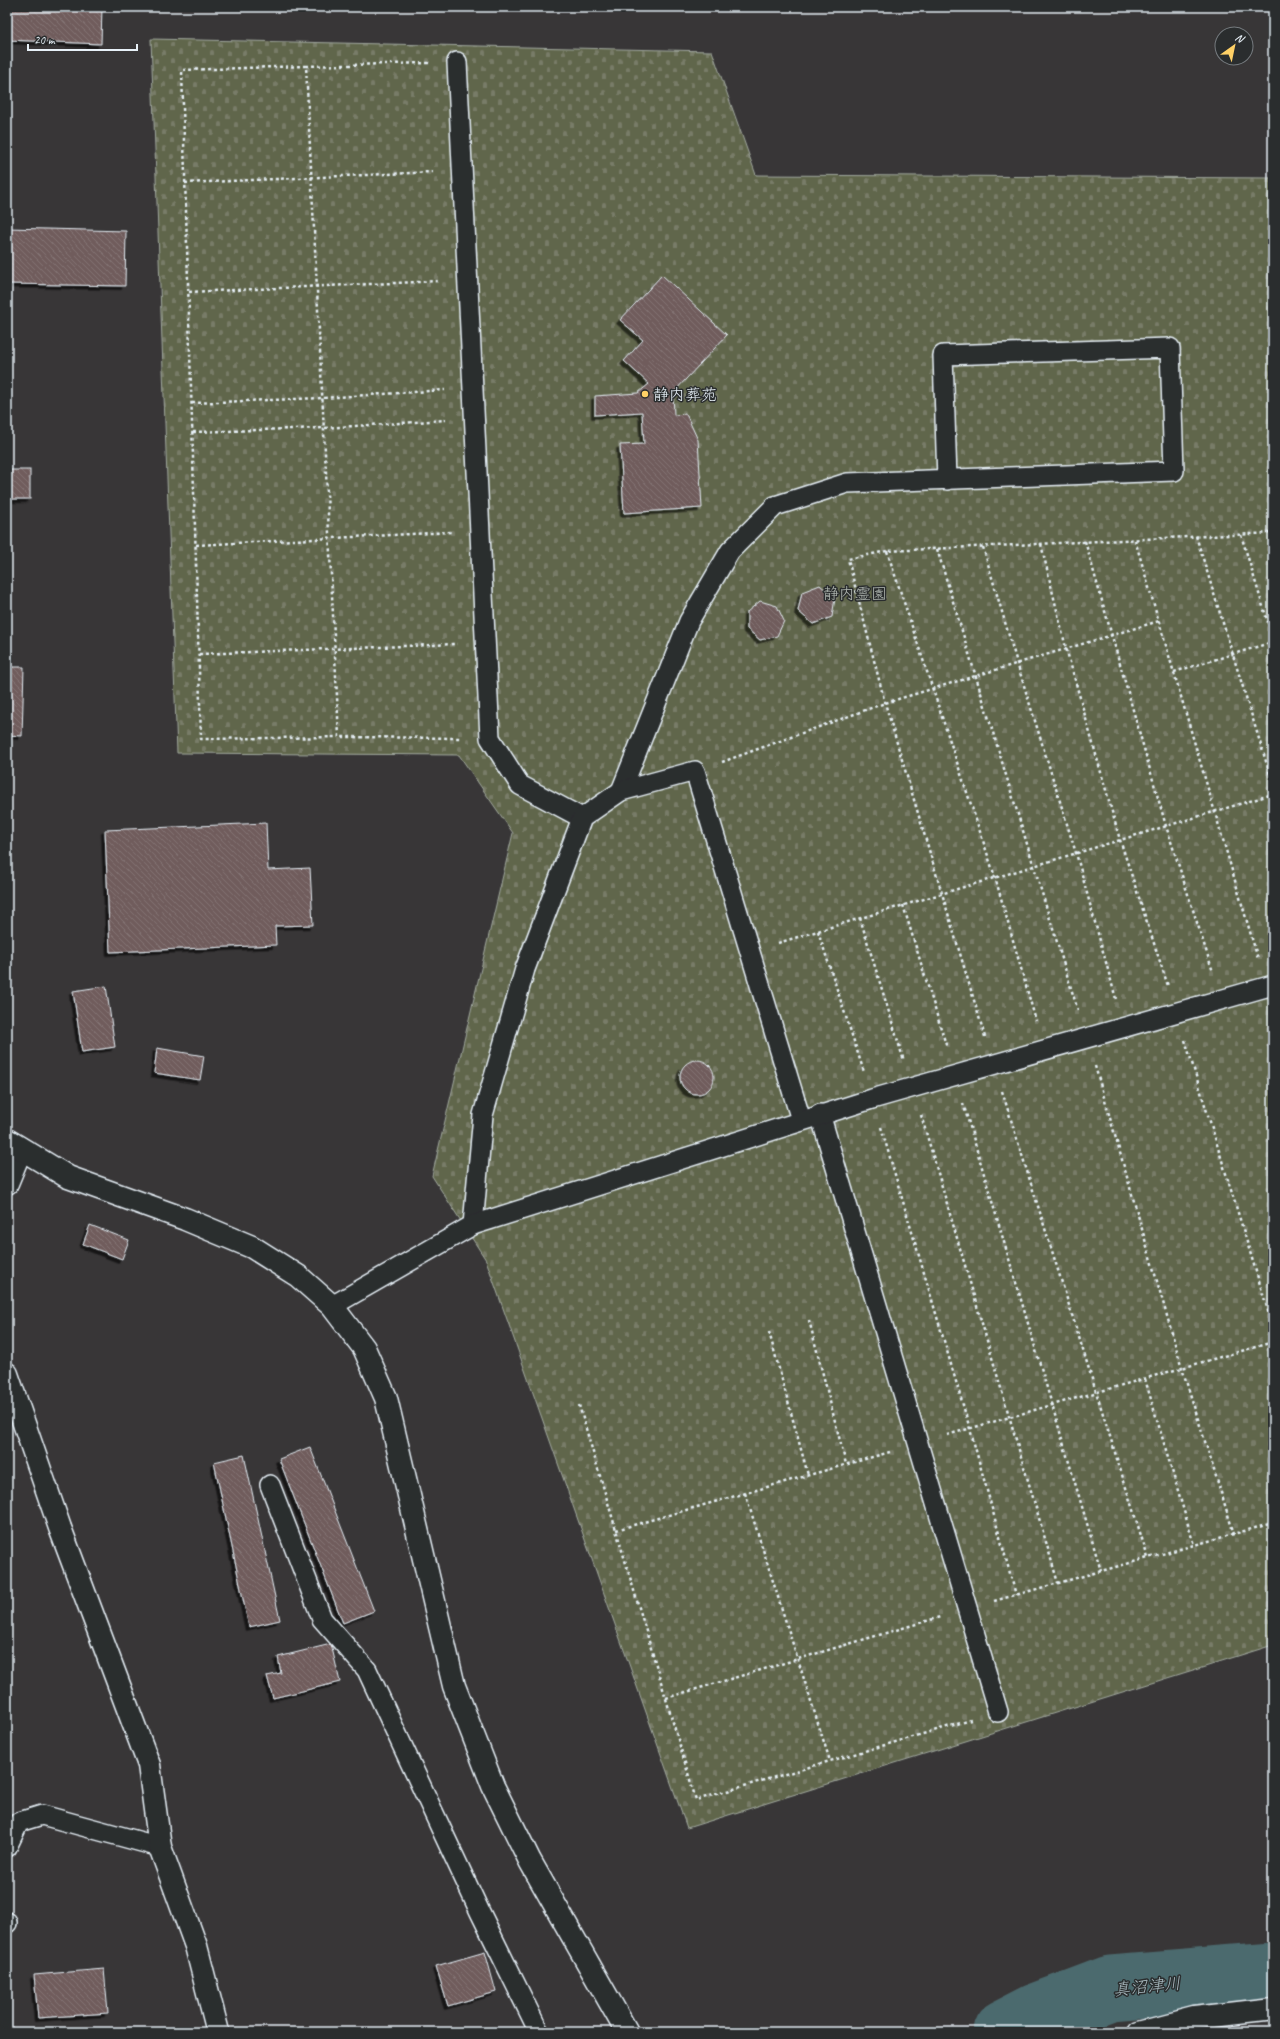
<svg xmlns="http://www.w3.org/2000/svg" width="1280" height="2039" font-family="Caveat,'Klee One',sans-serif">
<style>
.cemetery{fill:url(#cemetery-stones);stroke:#a4aca2}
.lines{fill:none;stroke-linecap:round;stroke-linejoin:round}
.river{stroke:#4c6a6e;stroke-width:65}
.building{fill:url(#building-back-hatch);stroke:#e8f1f8;filter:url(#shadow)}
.service-casing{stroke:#e8f1f8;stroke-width:22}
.minor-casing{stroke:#e8f1f8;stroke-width:25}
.tertiary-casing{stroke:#e8f1f8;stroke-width:25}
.path{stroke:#e8f1f8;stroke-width:2.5;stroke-dasharray:3 3;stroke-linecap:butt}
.service{stroke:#2a2d2e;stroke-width:19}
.minor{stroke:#2a2d2e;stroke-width:22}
.tertiary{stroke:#2a2d2e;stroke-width:22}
.poi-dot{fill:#ffd166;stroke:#2a2d2e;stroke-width:1.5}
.labels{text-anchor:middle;stroke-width:3;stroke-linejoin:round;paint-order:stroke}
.poi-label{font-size:16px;fill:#e8f1f8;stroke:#2a2d2e;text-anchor:start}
.park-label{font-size:16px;fill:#b2b9b3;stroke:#2a2d2e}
.water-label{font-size:17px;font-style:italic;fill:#aabbc1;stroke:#2a2d2e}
</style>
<defs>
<pattern id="cemetery-stones" width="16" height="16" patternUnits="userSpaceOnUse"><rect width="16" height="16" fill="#61664c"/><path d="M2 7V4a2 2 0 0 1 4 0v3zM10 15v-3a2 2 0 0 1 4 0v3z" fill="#787c67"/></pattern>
<pattern id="building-back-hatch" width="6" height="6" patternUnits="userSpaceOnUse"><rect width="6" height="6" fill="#6f5c5c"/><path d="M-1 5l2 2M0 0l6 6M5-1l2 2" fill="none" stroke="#847474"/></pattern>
<filter id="shadow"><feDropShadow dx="-3.5" dy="3.5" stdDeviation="0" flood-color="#0009"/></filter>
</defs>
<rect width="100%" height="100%" fill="#383637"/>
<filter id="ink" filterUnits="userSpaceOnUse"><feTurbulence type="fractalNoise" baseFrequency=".025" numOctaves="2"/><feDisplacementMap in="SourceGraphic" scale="8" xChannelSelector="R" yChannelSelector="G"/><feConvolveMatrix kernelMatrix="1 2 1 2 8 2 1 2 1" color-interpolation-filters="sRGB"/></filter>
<g filter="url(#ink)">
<path class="cemetery" d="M151,39L712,51L756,175L1273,178V1645L687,1828L486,1260L432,1176L513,833L459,755L177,753Z"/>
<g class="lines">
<path class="river" d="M1006,2032L1037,2016L1111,1988L1273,1975"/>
</g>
<g class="building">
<path d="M7,7H102L101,44L7,40Z"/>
<path d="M7,228L126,231L125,286L7,284Z"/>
<path d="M662,275L727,335L673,393L674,415L686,414L698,440L702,508L624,513L620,445L644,444L642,412L595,415V396L638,393L649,384L624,361L643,340L620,320Z"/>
<rect x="7" y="470" width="23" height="29"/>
<path d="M820,585L835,598L832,617L813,624L798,611L802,592Z"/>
<path d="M760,601L777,606L784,621L777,636L760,640L747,629V612Z"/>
<path d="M7,667H24L22,736L7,735Z"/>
<path d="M266,823L268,870L310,868L313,925L275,926L276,945L110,952L105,830Z"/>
<path d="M106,986L115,1047L82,1052L73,991Z"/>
<path d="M157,1048L204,1056L200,1080L154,1073Z"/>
<circle cx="697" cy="1077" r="17"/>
<path d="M90,1225L129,1240L122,1259L83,1244Z"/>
<path d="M310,1447L374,1611L343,1623L279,1459Z"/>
<path d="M244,1455L280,1620L249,1627L214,1462Z"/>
<path d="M331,1644L340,1682L273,1698L267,1676L281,1673L278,1657Z"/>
<path d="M485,1952L496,1992L448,2006L436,1966Z"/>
<path d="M104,1969L108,2013L38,2018L34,1975Z"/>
</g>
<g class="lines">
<g class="service-casing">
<g id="service">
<path d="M457,62L490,738L520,785L582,818"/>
<path d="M621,791L689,621L730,551L775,506L847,483L1174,471L1170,348L943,355L947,480"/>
<path d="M820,1114L998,1712"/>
<path d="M473,1225L483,1115L525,969L582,818L621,791L695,771L801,1120"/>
<path d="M332,1306L473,1225L872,1099L1273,985"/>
<path d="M270,1485L322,1619L367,1670L480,1912L539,2032"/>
<path d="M7,1847L19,1822L42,1815L160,1847"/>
<path d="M7,1922V1923"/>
</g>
</g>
<g class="minor-casing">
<g id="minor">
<path d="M7,1183L21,1149"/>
<path d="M7,1374L60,1528L149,1765L160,1847L196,1946L218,2032"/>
<path d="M1140,2032L1194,2018L1273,2009"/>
</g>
</g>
<g class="tertiary-casing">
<path id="tertiary" d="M7,1140L68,1177L185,1219L252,1247L298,1276L332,1306L364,1348L386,1398L454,1686L493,1786L530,1861L627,2032"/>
</g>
<g class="path">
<path d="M429,63L306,66L339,737L461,738"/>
<path d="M306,66L182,70L201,739L339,737"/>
<path d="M185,183L433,172"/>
<path d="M189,292L440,281"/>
<path d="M192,403L322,398L445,390"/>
<path d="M193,432L324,428L446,420"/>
<path d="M1241,535L1273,639"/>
<path d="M1196,536L1273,784"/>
<path d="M1135,540L1258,959"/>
<path d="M1085,541L1166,826L1213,972"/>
<path d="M1041,544L1066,648L1120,840L1168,986"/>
<path d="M196,545L451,532"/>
<path d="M983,547L1017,663L1076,853L1116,999"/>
<path d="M937,549L1078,1011"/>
<path d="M887,551L995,877L1036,1021"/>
<path d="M199,654L457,644"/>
<path d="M1174,672L1273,642"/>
<path d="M722,762L885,703L1159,621"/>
<path d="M903,905L947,1048"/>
<path d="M860,918L904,1061"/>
<path d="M818,931L864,1072"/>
<path d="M778,943L1273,794"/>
<path d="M985,1037L885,703L848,559L887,551L1273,533"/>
<path d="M1185,1040L1273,1327"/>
<path d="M1095,1066L1182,1368L1234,1534"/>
<path d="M1002,1091L1148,1558"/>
<path d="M963,1103L1101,1571"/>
<path d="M921,1115L1058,1583"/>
<path d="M881,1127L970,1429L1016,1595"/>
<path d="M809,1320L846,1464"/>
<path d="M769,1332L808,1475"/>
<path d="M1145,1379L1194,1545"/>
<path d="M579,1405L696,1800L971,1720"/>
<path d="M947,1435L1273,1342"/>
<path d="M745,1493L830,1761"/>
<path d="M616,1530L890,1452"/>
<path d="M994,1601L1273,1523"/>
<path d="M666,1698L940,1617"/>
</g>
<use href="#service" class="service"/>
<use href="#minor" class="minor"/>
<use href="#tertiary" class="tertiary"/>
</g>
</g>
<circle class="poi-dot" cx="645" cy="394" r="4"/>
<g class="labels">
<g class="poi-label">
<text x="653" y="400">静内葬苑</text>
</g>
<g class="park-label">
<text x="855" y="599">静内霊園</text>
</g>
<g class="water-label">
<text transform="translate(1147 1986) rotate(-6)" y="6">真沼津川</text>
</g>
</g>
<rect width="1280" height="2039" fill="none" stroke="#2a2d2e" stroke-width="24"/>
<rect x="12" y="12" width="1256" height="2015" fill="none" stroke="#e8f1f8" stroke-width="1.5" filter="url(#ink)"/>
<g transform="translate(1234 46) rotate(33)"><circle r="19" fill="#2a2d2e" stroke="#767b7f"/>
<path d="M0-3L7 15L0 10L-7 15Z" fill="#ffd166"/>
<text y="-6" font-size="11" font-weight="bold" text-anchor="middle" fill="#e8f1f8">N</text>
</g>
<path d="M28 44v6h109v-6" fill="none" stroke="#e8f1f8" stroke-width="2"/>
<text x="34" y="44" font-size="12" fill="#e8f1f8" stroke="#2a2d2e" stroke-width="3" paint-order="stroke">20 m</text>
</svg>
